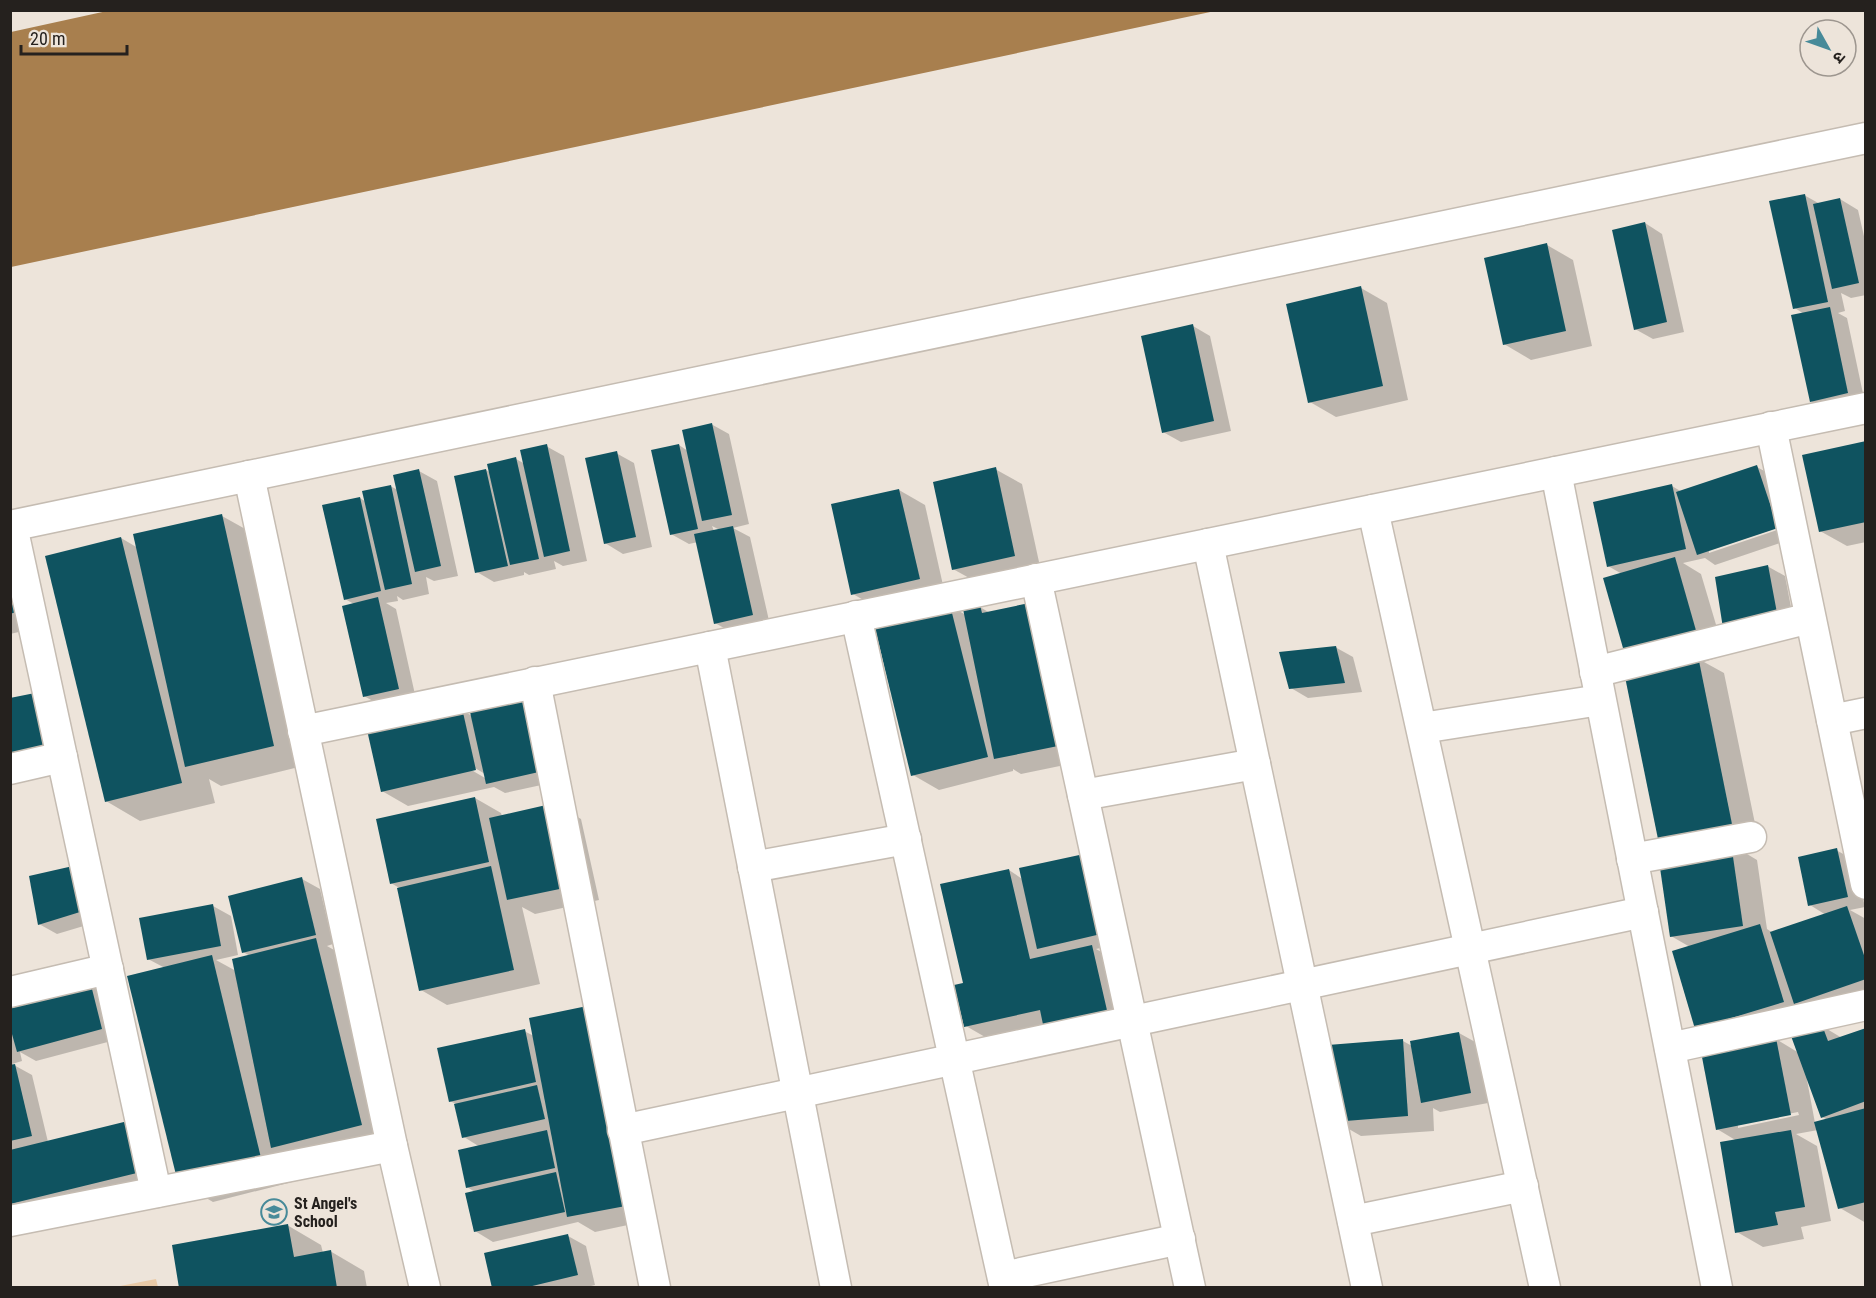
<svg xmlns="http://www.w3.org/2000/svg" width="1876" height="1298" font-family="'Roboto Condensed','Noto Sans Devanagari',sans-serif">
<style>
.green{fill:#e9caa7}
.water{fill:#a87f4e}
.shadow{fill:#0003;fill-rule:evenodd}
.building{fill:#0f5360}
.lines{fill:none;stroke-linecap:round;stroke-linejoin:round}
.minor-casing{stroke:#c5bcb2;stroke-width:33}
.minor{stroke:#fff;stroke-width:30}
.labels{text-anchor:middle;stroke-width:6;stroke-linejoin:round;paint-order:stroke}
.poi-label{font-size:16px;font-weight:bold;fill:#25211e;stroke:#ede4da;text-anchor:start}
</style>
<rect width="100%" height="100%" fill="#ede4da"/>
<path class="green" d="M156,1279L158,1287H115Z"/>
<path class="water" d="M107,11V10L1215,11L11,267V32Z"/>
<g class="shadow">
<path d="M1804,195L1820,204L1840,199L1858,210L1866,245V295L1851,298L1841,293L1845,311L1838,313L1847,318L1865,403L1829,411L1811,401L1804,314L1795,308Z"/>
<path d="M1645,223L1662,234L1684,332L1653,339L1635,329Z"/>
<path d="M1547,245L1573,260L1592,346L1531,360L1504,344Z"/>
<path d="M1361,288L1387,303L1408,400L1336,417L1310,402Z"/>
<path d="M1193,326L1210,336L1231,431L1181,442L1163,432Z"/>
<path d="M711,424L729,434L749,524L733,528L750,537L770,625L733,633L715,623L698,542L689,544L671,534L679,445L688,451ZM712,526L720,530L714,531Z"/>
<path d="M1866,442V542L1847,546L1820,531Z"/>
<path d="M546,446L564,456L587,561L563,566L554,561L556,569L529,575L524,572V575L494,582L477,572L486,470L491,473L516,459L525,464Z"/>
<path d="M616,453L634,463L652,547L623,554L605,543Z"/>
<path d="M1757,467L1775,477L1795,538L1715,565L1705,558L1683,563L1701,574L1725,655L1704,662L1724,673L1759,843L1737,848L1757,860L1767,929L1773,933L1826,915L1810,905L1836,850L1854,860L1865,907L1850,910L1866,919V1002L1723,1044L1690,947L1671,936L1677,853L1622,574L1608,566L1672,486L1682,492ZM1785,525L1786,527L1709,553V550Z"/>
<path d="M995,469L1022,484L1041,571L980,584L953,569Z"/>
<path d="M419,471L437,481L458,576L434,581L426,577L429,594L403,600L397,596L398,601L386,603L396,609L416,699L382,706L364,696L354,604L345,599L360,498L366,502L390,486L398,490Z"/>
<path d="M899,490L925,505L945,594L879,609L853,594Z"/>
<path d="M222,516L256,535L307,765L221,786L209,779L215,803L140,821L106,801L121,538L138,548Z"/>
<path d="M10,566L41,627L10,634Z"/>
<path d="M1767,566L1785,576L1794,623L1742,637Z"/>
<path d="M1034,604L1060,619L1089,760L1021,774L1013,769V771L939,790L913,775L950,606L966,615L980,607L990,613Z"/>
<path d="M1335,647L1353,657L1362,692L1308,698L1291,688Z"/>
<path d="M462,710L472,716L569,779L505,793L494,787L408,806L382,791ZM470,765L485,774V778L468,768Z"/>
<path d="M475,798L501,813L502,816L555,804L581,819L599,900L535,914L522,907L540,984L447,1005L421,990L401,889L391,883Z"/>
<path d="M1009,870L1118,944L1096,949L1118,961L1134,1034L992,1041L966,1026L965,984Z"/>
<path d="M31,877L97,922L57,934L39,924Z"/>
<path d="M302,879L320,889L333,944L327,946L350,959L395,1144L290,1157L296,1181L213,1202L179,1182L165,968L148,959L213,906L231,916L238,955L216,960L236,971L250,956L243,952Z"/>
<path d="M89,978L106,989L119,1039L36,1061L20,1052L22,1061L12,1064L32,1075L48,1142L158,1136L171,1186L10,1209V999Z"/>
<path d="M592,1007L618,1022L656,1219L595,1232L578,1222L493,1242L475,1231V1192L467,1187L480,1147L464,1137L456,1104L450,1101L524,1031L534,1036Z"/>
<path d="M1822,1026L1842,1038L1866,1030V1223L1840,1208L1818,1130L1796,1134L1817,1146L1831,1221L1801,1227L1804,1239L1763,1247L1737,1232V1141L1717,1129L1776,1039L1799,1053ZM1809,1079L1822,1117L1828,1120L1815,1123L1807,1080ZM1798,1112L1799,1115L1738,1128V1124Z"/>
<path d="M1459,1033L1477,1043L1488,1103L1440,1112L1433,1108L1434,1131L1361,1136L1335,1121L1403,1041L1412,1046Z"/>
<path d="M287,1225L321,1245L323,1253L330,1251L364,1271L367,1288H181Z"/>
<path d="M568,1236L586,1246L595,1285L583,1288H493Z"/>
</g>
<g class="building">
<path d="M1805,194L1828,302L1793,309L1769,201Z"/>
<path d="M1840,198L1859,283L1832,289L1813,204Z"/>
<path d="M1645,222L1667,322L1634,330L1612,230Z"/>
<path d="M1547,243L1566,331L1503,345L1484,258Z"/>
<path d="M1361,286L1383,386L1308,403L1286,304Z"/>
<path d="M1830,307L1848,393L1810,402L1791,315Z"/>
<path d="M1193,324L1214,421L1162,433L1141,336Z"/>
<path d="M712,423L732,515L702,521L682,430Z"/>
<path d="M1866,441V522L1819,532L1802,455Z"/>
<path d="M547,444L570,551L544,557L520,450Z"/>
<path d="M679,444L698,529L670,535L651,450Z"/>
<path d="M617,451L636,537L604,544L585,458Z"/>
<path d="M516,457L539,559L510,565L487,464Z"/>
<path d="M1757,465L1778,528L1697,555L1676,492Z"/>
<path d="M996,467L1015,556L952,570L933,482Z"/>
<path d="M419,469L441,566L415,572L393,475Z"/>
<path d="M486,469L508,566L475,573L454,476Z"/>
<path d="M1672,484L1686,549L1607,567L1593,502Z"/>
<path d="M391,485L412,584L385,590L362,491Z"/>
<path d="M899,489L920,579L851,595L831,504Z"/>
<path d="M360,497L381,591L344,600L322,505Z"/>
<path d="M222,514L274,746L185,767L133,534Z"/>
<path d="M733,526L753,615L714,624L694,534Z"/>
<path d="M121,537L182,783L105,802L45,556Z"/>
<path d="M1675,557L1699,641L1627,662L1603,578Z"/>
<path d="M1768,565L1777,613L1723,628L1715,577Z"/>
<path d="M10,592L16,612L10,614Z"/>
<path d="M378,597L399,689L363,697L342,606Z"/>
<path d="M1034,602L1063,745L994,759L963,609L980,605L982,613Z"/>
<path d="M950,605L988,757L911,776L874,624Z"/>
<path d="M1336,646L1345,683L1289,689L1279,652Z"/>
<path d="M1698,656L1733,829L1659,844L1624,672Z"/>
<path d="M40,692L52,753L10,762V698Z"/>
<path d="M536,697L552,769L486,784L470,712Z"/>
<path d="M462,708L476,770L381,792L367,730Z"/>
<path d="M475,797L489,862L390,884L376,819Z"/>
<path d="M555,803L574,886L507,900L489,818Z"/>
<path d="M1731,843L1743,926L1670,937L1658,854Z"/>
<path d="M1837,848L1848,897L1808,906L1798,857Z"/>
<path d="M1084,854L1101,934L1037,949L1019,868Z"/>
<path d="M73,866L80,912L38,925L29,876Z"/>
<path d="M491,866L514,970L419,991L397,888Z"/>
<path d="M1009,869L1030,959L1092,945L1109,1019L1045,1034L1040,1010L964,1027L954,985L963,983L940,884Z"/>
<path d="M302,877L316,935L242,953L228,896Z"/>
<path d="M213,904L221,946L147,960L139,918Z"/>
<path d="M1847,906L1866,961V979L1794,1004L1770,932Z"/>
<path d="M1760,924L1784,1002L1695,1029L1672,951Z"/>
<path d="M316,938L362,1125L271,1148L232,959Z"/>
<path d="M212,955L262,1162L178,1183L127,976Z"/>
<path d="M89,977L102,1029L17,1052L10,1027V998Z"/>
<path d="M592,1005L631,1205L567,1217L529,1018Z"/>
<path d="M1822,1025L1828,1041L1866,1028V1101L1821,1118L1791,1036Z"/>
<path d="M525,1029L536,1082L449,1102L437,1048Z"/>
<path d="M1459,1032L1471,1093L1421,1103L1410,1041Z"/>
<path d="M1776,1038L1791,1115L1716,1130L1701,1052Z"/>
<path d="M1403,1039L1408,1116L1333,1122L1328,1045Z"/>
<path d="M15,1064L32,1136L10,1141V1065Z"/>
<path d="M537,1085L545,1119L462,1138L454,1104Z"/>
<path d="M1866,1108V1202L1838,1209L1814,1122Z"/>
<path d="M132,1120L145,1171L10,1204V1150Z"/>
<path d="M547,1130L555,1168L466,1188L458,1150Z"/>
<path d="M1791,1130L1805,1207L1775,1212L1778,1225L1735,1233L1720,1142Z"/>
<path d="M556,1172L565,1212L474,1232L465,1193Z"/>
<path d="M288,1224L294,1257L331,1250L337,1288H179L172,1245Z"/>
<path d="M568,1234L578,1275L524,1288H492L484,1253Z"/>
</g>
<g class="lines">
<g class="minor-casing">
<g id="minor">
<path d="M1771,427L1866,884"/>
<path d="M1556,472L1717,1288"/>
<path d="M249,476L392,1146L425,1288"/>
<path d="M1373,510L1545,1288"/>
<path d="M10,526L1866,138"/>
<path d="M12,526L156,1192"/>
<path d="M1208,544L1367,1288"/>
<path d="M1036,579L1190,1288"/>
<path d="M856,616L1005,1288"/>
<path d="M710,647L836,1288"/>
<path d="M1595,672L1810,618"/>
<path d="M535,682L655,1288"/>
<path d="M1832,720L1866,713"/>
<path d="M1422,728L1600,700"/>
<path d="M303,731L1866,408"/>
<path d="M10,769L62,757"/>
<path d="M1083,795L1255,764"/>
<path d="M1632,859L1751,837"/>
<path d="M753,867L906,839"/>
<path d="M10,992L108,969"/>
<path d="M1670,1048L1866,1005"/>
<path d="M623,1130L1643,912"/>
<path d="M10,1221L392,1146"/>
<path d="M1353,1221L1523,1186"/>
<path d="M1003,1277L1180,1239"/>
</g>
</g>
<use href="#minor" class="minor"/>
</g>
<defs>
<g id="school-ring" transform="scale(1.35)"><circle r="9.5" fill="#ede4da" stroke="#478a99" stroke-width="1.5"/><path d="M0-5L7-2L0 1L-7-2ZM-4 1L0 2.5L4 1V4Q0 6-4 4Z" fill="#478a99"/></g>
</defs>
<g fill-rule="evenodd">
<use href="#school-ring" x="274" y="1212"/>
</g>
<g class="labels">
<g class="poi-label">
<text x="294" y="1209">St Angel's<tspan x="294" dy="18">School</tspan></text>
</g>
</g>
<rect width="1876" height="1298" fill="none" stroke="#25211e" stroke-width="24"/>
<g transform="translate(1828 48) rotate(130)"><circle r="28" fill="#ede4da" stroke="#9d968f" stroke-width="1.5"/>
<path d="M0-4.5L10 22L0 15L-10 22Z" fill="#478a99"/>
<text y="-9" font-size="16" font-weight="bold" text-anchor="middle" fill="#25211e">उ</text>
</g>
<path d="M21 45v9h106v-9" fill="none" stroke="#25211e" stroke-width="3"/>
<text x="30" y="45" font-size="18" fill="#25211e" stroke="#ede4da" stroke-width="4.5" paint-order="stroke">20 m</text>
</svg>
